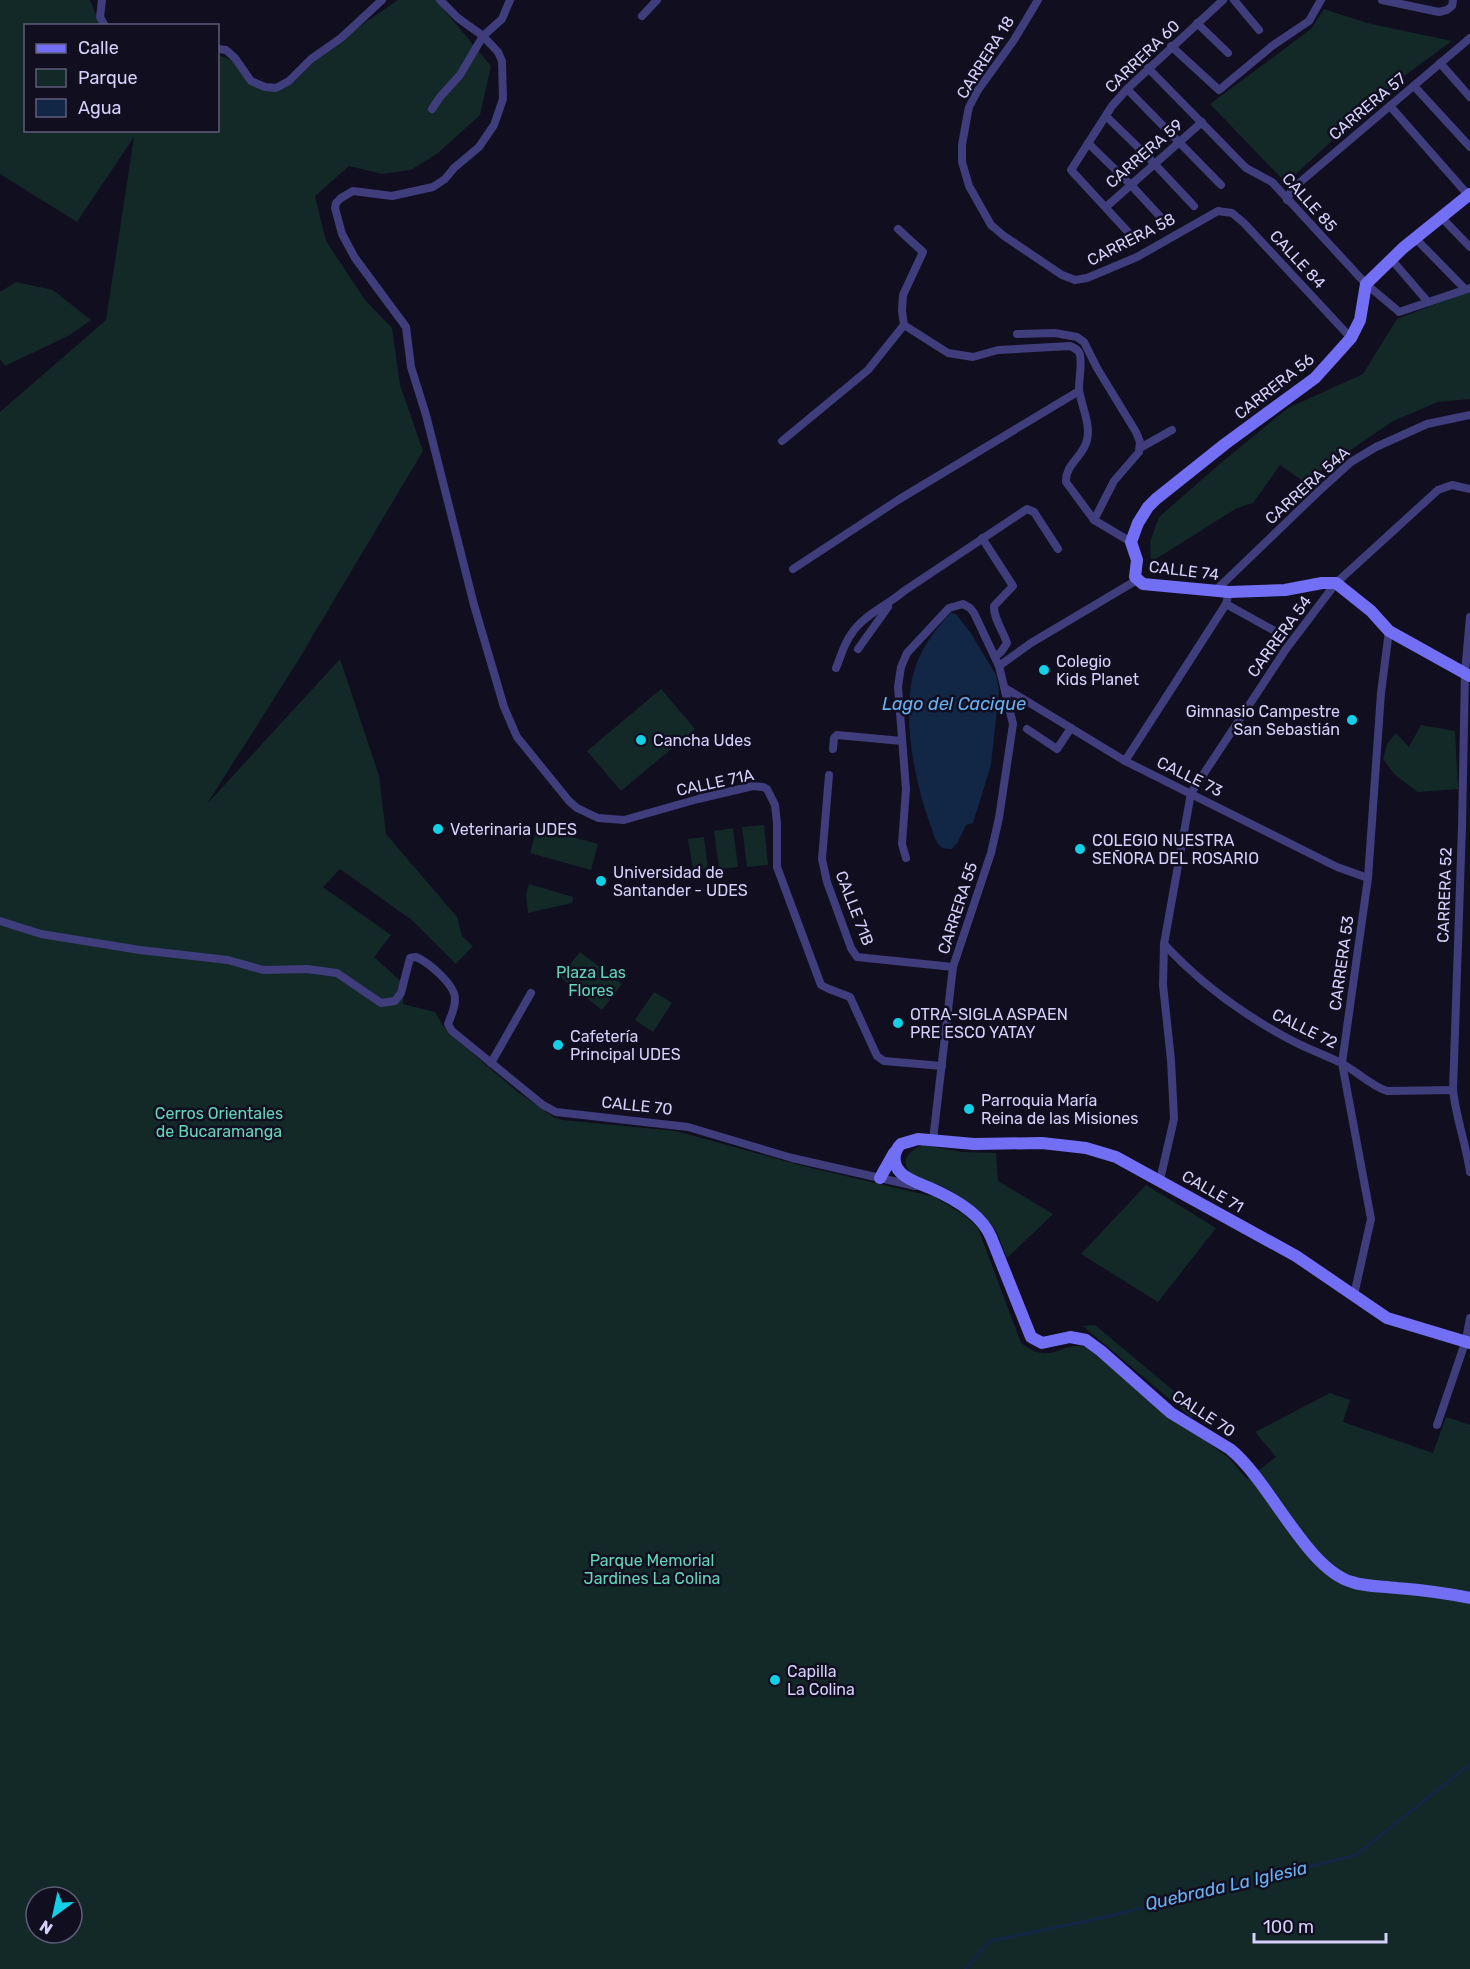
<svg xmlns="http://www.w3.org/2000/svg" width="1470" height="1969" font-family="Rubik,sans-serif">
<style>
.green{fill:#122928;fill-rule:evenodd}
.water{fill:#122645}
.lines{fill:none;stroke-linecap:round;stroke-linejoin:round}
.stream{stroke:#122645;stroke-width:3}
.street{stroke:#3f3d7b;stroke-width:8}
.secondary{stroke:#726ff4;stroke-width:12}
.poi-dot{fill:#12d1e6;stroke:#110e20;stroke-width:2}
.labels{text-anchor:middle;stroke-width:5;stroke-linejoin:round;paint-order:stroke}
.street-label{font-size:16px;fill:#d5d1fb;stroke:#110e20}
.poi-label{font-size:16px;fill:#d5d1fb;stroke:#110e20;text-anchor:start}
.park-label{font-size:16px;fill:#63d5b9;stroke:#110e20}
.water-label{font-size:18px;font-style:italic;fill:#67b2f3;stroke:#110e20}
</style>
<rect width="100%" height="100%" fill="#110e20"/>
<g class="green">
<path d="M0,0H90L100,25L26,26V130H218V55L234,61L264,91L294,82L324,51L398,0H436L491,66L480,115L438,153L411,170L382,174L349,166L315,196L326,241L365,300L392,328L400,385L423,451L296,664L207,804L340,659L379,776L386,834L457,917L462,936L473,946L456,964L413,921L340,869L323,887L391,935L374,957L405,985L403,1004L435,1012L443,1026L460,1043L518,1092L555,1118L563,1120L676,1131L803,1166L935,1197L963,1214L978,1228L1021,1343C1054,1367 1057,1341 1087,1347L1200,1437L1228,1457L1247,1479L1276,1457L1255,1432L1330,1393L1350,1400L1343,1422L1433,1453L1446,1417L1470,1425V1969H0V412L106,320L134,137L77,222L0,174ZM36,1897H72V1933H36Z"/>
<path d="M1324,9L1367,23L1452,41L1396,82L1286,183L1210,104L1311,29Z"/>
<path d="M16,282L53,290L91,320L70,335L5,366L0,359V292Z"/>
<path d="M1470,291V399L1438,402L1393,421L1304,482L1280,465L1253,503L1237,508L1151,562L1150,542L1159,517L1222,462L1288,408L1363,374L1397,319Z"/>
<path d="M661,689L695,729L621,791L587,751Z"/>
<path d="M1421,725L1455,731L1458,789L1418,792L1395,775L1383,759L1387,744L1396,733L1409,747Z"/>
<path d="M764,825L768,865L747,867L742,827Z"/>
<path d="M537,827L598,844L591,870L530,853Z"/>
<path d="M733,828L738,867L719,869L714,831Z"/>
<path d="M704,837L708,869L693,870L688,839Z"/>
<path d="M529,884L573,897L572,903L528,913L526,895Z"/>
<path d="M580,952L622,984L602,1010L560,977Z"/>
<path d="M654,992L672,1003L653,1032L635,1020Z"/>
<path d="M923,1145L962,1152L996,1153L998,1181L1053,1214L1007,1258C1003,1249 1000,1237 994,1228C985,1214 959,1195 944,1187C934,1182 917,1181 910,1172C899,1160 911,1149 923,1145Z"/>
<path d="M1146,1185L1216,1228L1158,1302L1081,1254Z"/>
<path d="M1095,1325L1181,1397L1196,1406L1192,1418L1083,1326Z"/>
</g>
<path class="water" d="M951,613L956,614L970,632L996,675L999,691L991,765L973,823L966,825L958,842L952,849C947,849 942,849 939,845C934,840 933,831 930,824C915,783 902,718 913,675C919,651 934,630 951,613Z"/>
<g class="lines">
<path class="stream" d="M965,1969L990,1941L1101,1918L1356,1855L1470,1764"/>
<g class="street">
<path d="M102,0L100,17L105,26"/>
<path d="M440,0L458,18L483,36L498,52L502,61L503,99L494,125L479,147L454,168L445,179L433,187L392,196L353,191L341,198L336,203L335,208L342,234L355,258L406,327L411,367L426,415L474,605L504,707L517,737L569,801L577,808L598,818L624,820L698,799L753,786L763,787L767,789L775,805L777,823V867L821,985L829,989L850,997L877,1056L884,1061L942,1066"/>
<path d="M1038,0L1014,40L978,90L969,107L967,117L962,145V162L969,186L991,225L1004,236L1062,275L1075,280L1087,278L1137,257L1218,211L1232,213L1244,223L1351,338"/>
<path d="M1234,0L1259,30"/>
<path d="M1382,0L1439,12L1447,10L1452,6L1453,0"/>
<path d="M642,16L657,0"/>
<path d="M1197,23L1228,53"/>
<path d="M1171,46L1219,90L1272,46L1309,21L1321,0"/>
<path d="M218,49L226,50L235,58L251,81L265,87L276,88L289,81L311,59L341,38L382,0"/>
<path d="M1440,63L1470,97"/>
<path d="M1148,68L1246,168L1272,182L1366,284L1397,310L1399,312L1470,288"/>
<path d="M1414,86L1470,147"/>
<path d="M1127,89L1221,185"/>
<path d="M1390,106L1470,197"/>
<path d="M432,109L440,97L460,75L483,36L502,19L510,0"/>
<path d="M1106,116L1148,157L1194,206"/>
<path d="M1088,143L1131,185L1166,223"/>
<path d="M1287,200L1292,189L1470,38"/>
<path d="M1106,207L1202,122"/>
<path d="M1441,217L1470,247"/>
<path d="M1128,232L1071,170L1112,106L1127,89L1223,0"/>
<path d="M1415,238L1465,289"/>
<path d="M1391,259L1428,302"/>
<path d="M904,325L948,353L973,357L998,350L1070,346C1075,348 1079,350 1080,355C1082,365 1079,378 1079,389C1081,406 1091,423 1087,440C1084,456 1065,464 1066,482L1094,520L1131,542"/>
<path d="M1017,334L1055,333L1077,337L1084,342L1097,368L1136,432L1140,442L1139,452L1114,481L1094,520"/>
<path d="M782,441L868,370L904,325L902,311L903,295L923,252L898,229"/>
<path d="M1140,448L1172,430"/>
<path d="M982,538L1013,586L994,606C993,617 1003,631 1007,643L1001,652L995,657"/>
<path d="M793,569L898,500L1079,391"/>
<path d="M1214,592L1319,491L1351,462L1376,447L1427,424L1470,415"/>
<path d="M1226,604L1273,630"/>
<path d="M1470,617L1465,672L1462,827L1453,1090C1456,1118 1466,1144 1470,1172"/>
<path d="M858,649L888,607"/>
<path d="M999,666L1031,643L1137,580"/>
<path d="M836,668C841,656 844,643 852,633C864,615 888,605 904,591L1027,509L1034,512L1058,549"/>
<path d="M1005,688L1125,761L1337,867L1368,878"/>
<path d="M1027,729L1057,749L1071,728"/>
<path d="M833,749L834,738L837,735L902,741"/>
<path d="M1125,761L1226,604L1229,592"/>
<path d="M829,775L822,859L827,882L851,948L857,957L953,967"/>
<path d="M906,858L902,844L906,789L898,687L901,667L907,653L949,608L963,604L970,608L974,613L999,666L1013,724L999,818L991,853L953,967L933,1140"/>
<path d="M0,921L41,934L140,950L228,960L263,970L307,969L337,973L381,1003L395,1001L401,993L410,958L416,957C428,962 456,985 455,1000C455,1008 451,1016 448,1024L452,1031L543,1105L556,1112L688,1127L792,1158L915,1186"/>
<path d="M1164,944C1199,982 1242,1014 1289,1039C1305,1048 1323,1054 1339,1062C1356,1070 1369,1085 1387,1091L1453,1090"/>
<path d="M491,1063L531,993"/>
<path d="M1160,1180L1174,1119L1171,1060L1163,985L1164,944L1191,793L1286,649L1336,583L1438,490L1452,485L1470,489"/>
<path d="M1354,1295L1371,1219L1342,1063L1368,878L1381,693L1389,631"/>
<path d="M1437,1425L1466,1340L1470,1318"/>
</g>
<g class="secondary">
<path d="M1470,194L1403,248L1366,284L1360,320L1351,338L1315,378L1225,444L1156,499L1148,507L1138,523L1131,542L1137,560L1135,577L1143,584L1229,592L1285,590L1322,583H1336L1371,611L1389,631L1470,676"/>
<path d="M880,1178L894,1153"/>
<path d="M1470,1343L1387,1318L1296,1256L1116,1157L1086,1148L1042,1143L974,1144L918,1139L901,1144C893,1152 892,1164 901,1173C908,1180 920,1184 930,1188C953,1198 981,1213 991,1237L1031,1337L1042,1343L1070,1337L1086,1340L1101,1351L1171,1413L1230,1449C1270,1481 1306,1569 1352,1582C1366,1587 1383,1586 1397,1588C1422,1590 1446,1593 1470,1598"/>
</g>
</g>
<g class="poi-dot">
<circle cx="1044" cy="670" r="6"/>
<circle cx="1352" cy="720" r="6"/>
<circle cx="641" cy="740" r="6"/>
<circle cx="438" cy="829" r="6"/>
<circle cx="1080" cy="849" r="6"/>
<circle cx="601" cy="881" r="6"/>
<circle cx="898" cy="1023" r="6"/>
<circle cx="558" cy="1045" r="6"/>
<circle cx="969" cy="1109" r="6"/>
<circle cx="775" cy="1680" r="6"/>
</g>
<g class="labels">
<g class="street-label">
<text transform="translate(1142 56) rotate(-44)" y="6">CARRERA 60</text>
<text transform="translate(985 57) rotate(-58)" y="6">CARRERA 18</text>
<text transform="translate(1367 106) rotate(-40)" y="6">CARRERA 57</text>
<text transform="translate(1144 153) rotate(-41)" y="6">CARRERA 59</text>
<text transform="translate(1310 202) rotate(48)" y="6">CALLE 85</text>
<text transform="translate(1131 239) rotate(-27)" y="6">CARRERA 58</text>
<text transform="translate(1298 259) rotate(47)" y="6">CALLE 84</text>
<text transform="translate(1274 386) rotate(-38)" y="6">CARRERA 56</text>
<text transform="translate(1307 485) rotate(-42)" y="6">CARRERA 54A</text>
<text transform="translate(1184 570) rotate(7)" y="6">CALLE 74</text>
<text transform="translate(1279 636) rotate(-54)" y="6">CARRERA 54</text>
<text transform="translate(1190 776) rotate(26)" y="6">CALLE 73</text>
<text transform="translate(715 782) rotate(-12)" y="6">CALLE 71A</text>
<text transform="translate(1444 895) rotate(-88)" y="6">CARRERA 52</text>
<text transform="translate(855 908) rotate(69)" y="6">CALLE 71B</text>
<text transform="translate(957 908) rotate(-72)" y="6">CARRERA 55</text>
<text transform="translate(1341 963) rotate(-82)" y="6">CARRERA 53</text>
<text transform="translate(1305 1028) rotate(26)" y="6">CALLE 72</text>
<text transform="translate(637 1105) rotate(6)" y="6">CALLE 70</text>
<text transform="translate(1213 1191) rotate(30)" y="6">CALLE 71</text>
<text transform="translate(1204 1413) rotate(33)" y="6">CALLE 70</text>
</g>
<g class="poi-label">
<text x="1056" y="667">Colegio<tspan x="1056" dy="18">Kids Planet</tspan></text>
<text x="1340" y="717" text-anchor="end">Gimnasio Campestre<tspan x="1340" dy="18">San Sebastián</tspan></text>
<text x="653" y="746">Cancha Udes</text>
<text x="450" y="835">Veterinaria UDES</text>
<text x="1092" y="846">COLEGIO NUESTRA<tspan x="1092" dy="18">SEÑORA DEL ROSARIO</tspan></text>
<text x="613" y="878">Universidad de<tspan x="613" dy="18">Santander - UDES</tspan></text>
<text x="910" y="1020">OTRA-SIGLA ASPAEN<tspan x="910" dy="18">PRE ESCO YATAY</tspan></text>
<text x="570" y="1042">Cafetería<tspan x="570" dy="18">Principal UDES</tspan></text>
<text x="981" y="1106">Parroquia María<tspan x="981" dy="18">Reina de las Misiones</tspan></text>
<text x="787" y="1677">Capilla<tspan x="787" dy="18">La Colina</tspan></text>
</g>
<g class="park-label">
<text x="591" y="978">Plaza Las<tspan x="591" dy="18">Flores</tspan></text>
<text x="219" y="1119">Cerros Orientales<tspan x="219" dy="18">de Bucaramanga</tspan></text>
<text x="652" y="1566">Parque Memorial<tspan x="652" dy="18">Jardines La Colina</tspan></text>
</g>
<g class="water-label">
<text x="954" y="710">Lago del Cacique</text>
<text transform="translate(1226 1886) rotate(-13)" y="6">Quebrada La Iglesia</text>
</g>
</g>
<rect x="24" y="24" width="195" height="108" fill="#110e20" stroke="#5f5c78" stroke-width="1.5"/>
<rect x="36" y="44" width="30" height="9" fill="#726ff4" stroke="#5f5c78" stroke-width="1.5"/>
<text x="78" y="54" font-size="18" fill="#d5d1fb">Calle</text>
<rect x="36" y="69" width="30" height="18" fill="#122928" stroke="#5f5c78" stroke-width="1.5"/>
<text x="78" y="84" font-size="18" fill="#d5d1fb">Parque</text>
<rect x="36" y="99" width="30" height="18" fill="#122645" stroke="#5f5c78" stroke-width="1.5"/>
<text x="78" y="114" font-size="18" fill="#d5d1fb">Agua</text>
<g transform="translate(54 1915) rotate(213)"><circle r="28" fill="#110e20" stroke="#5f5c78" stroke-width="1.5"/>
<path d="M0-4.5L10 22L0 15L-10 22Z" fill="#12d1e6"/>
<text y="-9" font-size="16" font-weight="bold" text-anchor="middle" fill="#d5d1fb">N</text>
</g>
<path d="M1254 1933v9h132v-9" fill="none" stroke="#d5d1fb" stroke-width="3"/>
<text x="1263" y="1933" font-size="18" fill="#d5d1fb" stroke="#110e20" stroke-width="4.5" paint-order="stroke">100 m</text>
</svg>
